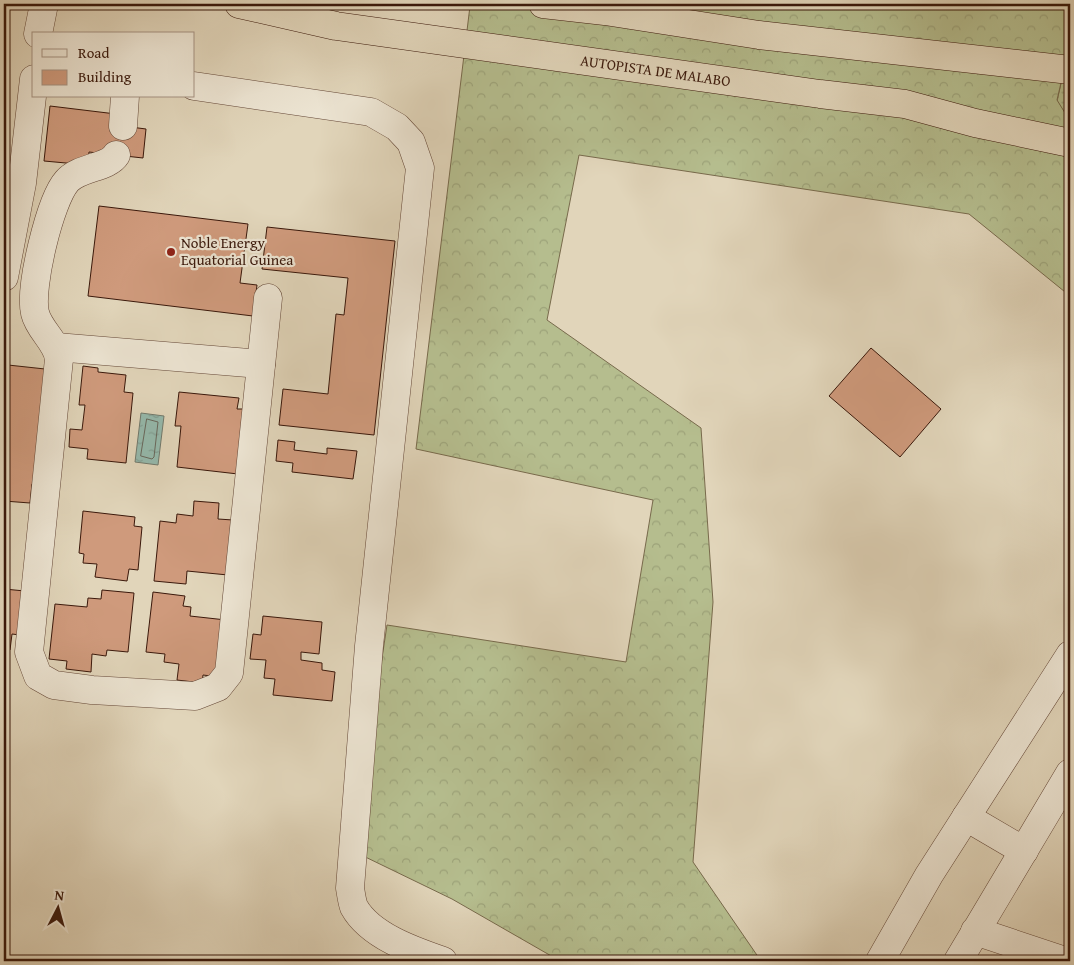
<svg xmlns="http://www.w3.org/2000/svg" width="1074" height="965" font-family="'Gentium Book Plus',serif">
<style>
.grass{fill:url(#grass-dots);stroke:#786a4c}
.forest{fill:url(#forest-crowns);stroke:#786a4c}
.water{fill:url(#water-ripples);stroke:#71796c}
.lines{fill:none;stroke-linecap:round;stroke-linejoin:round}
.shore{stroke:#68685c;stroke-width:1}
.building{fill:#cf9a7c;stroke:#3a180b}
.minor-casing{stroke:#644737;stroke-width:29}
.highway-casing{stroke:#3a180b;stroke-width:29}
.minor{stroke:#ece4d2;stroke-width:28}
.highway{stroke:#e1d5ba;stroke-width:28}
.poi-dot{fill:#8f2418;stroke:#ece4d2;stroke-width:2}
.labels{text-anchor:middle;stroke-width:4.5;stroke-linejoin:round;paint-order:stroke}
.street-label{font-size:15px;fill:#3a180b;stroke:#ece4d2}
.poi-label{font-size:15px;fill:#3a180b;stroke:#ece4d2;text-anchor:start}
</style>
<defs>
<pattern id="grass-dots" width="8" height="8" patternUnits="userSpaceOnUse" patternTransform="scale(1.25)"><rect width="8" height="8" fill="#b5bd8e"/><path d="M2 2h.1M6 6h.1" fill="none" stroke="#9ca279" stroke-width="1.8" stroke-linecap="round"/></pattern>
<pattern id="forest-crowns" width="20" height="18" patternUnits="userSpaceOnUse" patternTransform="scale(1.25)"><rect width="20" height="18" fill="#b5bd8e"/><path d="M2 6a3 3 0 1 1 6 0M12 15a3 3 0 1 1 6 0" fill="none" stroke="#9ca279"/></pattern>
<pattern id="water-ripples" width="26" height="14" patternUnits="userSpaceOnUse" patternTransform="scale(1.25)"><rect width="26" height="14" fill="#95b9ac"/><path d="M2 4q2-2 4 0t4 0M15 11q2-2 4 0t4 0" fill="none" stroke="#819e93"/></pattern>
</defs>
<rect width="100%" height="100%" fill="#e1d5ba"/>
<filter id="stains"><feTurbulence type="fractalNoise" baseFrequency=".004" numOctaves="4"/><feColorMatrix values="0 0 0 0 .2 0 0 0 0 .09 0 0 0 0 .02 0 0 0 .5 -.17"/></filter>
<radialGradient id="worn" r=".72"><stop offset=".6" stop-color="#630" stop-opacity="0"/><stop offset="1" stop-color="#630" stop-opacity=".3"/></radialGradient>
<path class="grass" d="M1070,44V121L1057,101Z"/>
<path class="forest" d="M463,4H1070V44L1057,100L1070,121V296L969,214L579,155L547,320L701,428L713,602L693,862L761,961H560L452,899L353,851L387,625L626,662L653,500L416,449L470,6Z"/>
<path class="water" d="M141,413L164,416L158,465L135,462Z"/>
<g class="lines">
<path class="shore" d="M147,419L158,422L154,457L152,459L141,456Z"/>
</g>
<g class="building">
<path d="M50,106L116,114L123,126L146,129L143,158L89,152L88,165L44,161Z"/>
<path d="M99,206L248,224L240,283L257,285L253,316L88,296Z"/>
<path d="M267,227L395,241L374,435L279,425L283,389L328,394L336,314L344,315L348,278L262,269Z"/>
<path d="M871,348L941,409L900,457L829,396Z"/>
<path d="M8,365L45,369L39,485L32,484L30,503L4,501V376H7Z"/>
<path d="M83,366L98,368V372L126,375L124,392L133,393L126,463L87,459L88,449L69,447L70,429L82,430L85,405H79Z"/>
<path d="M179,392L239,398L237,409H245L238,474L177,467L181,426H175Z"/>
<path d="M278,440L295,442L294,450L327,454V448L357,451L353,479L292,472L293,463L276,461Z"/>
<path d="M194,501L219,503L218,519L233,520L228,575L187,571L186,584L154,581L160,521L176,523L177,514L193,516Z"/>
<path d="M83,511L135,517L134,526L142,527L138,570L129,569L127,581L95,577L97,564L83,563L84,554L79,553Z"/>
<path d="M4,589L25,591L28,636L12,634L10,650H4Z"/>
<path d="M102,590L134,593L128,652L107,650L106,656L92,654L91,672L66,669L67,661L49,659L55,604L87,607L88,598L101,599Z"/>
<path d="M153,592L185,596L183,606L191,607L190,616L226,620L219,677L203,675L202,683L177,680L179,664L164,662L165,654L146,652Z"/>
<path d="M263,616L322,622L319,654L301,652V660L322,663V670L335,672L332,701L273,695L275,679L264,678L266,660L250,659L253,634L261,635Z"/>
</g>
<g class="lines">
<g class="minor-casing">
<g id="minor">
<path d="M38,34L44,4"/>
<path d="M194,86L371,112L397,127L411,142L420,168L369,646L350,888C351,894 352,902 354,907C370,936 414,951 443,961"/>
<path d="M123,126L125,96"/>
<path d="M116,155C108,168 79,167 67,181C50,200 29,288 35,313C39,330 57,342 59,359L29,652L38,676L54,685L92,690L195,696L218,687L229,673L268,298"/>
<path d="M4,277L22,183L34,79"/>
<path d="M56,347L261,364"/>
<path d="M966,817L1024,851"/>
<path d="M975,931L1065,961"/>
<path d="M880,961L929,875L1070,655"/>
<path d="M958,961L1070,773"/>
</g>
</g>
<g class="highway-casing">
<g id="highway">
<path id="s1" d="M239,4L336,26L820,94L905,104L975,123L1070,143"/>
<path d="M543,4L605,11L759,35L1070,70"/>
</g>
</g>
<use href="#minor" class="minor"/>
<use href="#highway" class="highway"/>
</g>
<circle class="poi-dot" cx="171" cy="252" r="5"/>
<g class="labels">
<g class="street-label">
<text dy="5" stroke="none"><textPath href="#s1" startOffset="422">AUTOPISTA DE MALABO</textPath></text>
</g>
<g class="poi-label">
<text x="181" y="248">Noble Energy<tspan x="181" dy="17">Equatorial Guinea</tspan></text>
</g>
</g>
<rect width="1074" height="965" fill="none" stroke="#e1d5ba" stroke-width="20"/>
<rect x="5" y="5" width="1064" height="955" fill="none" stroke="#3a180b" stroke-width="2.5"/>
<rect x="10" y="10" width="1054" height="945" fill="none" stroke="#3a180b"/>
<rect x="32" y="32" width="162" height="65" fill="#ece4d2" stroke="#a59282"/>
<rect x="42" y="49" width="25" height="8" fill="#ece4d2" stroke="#a59282"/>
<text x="78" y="58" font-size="15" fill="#3a180b">Road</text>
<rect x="42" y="70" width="25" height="15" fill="#cf9a7c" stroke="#a59282"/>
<text x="78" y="82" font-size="15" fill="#3a180b">Building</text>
<g transform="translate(58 908) rotate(6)" stroke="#ece4d2" stroke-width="4" paint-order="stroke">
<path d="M0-4L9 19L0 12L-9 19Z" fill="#3a180b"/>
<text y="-8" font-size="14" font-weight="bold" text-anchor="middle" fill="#3a180b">N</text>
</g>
<rect width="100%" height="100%" filter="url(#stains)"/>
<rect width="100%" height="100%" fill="url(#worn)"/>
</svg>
